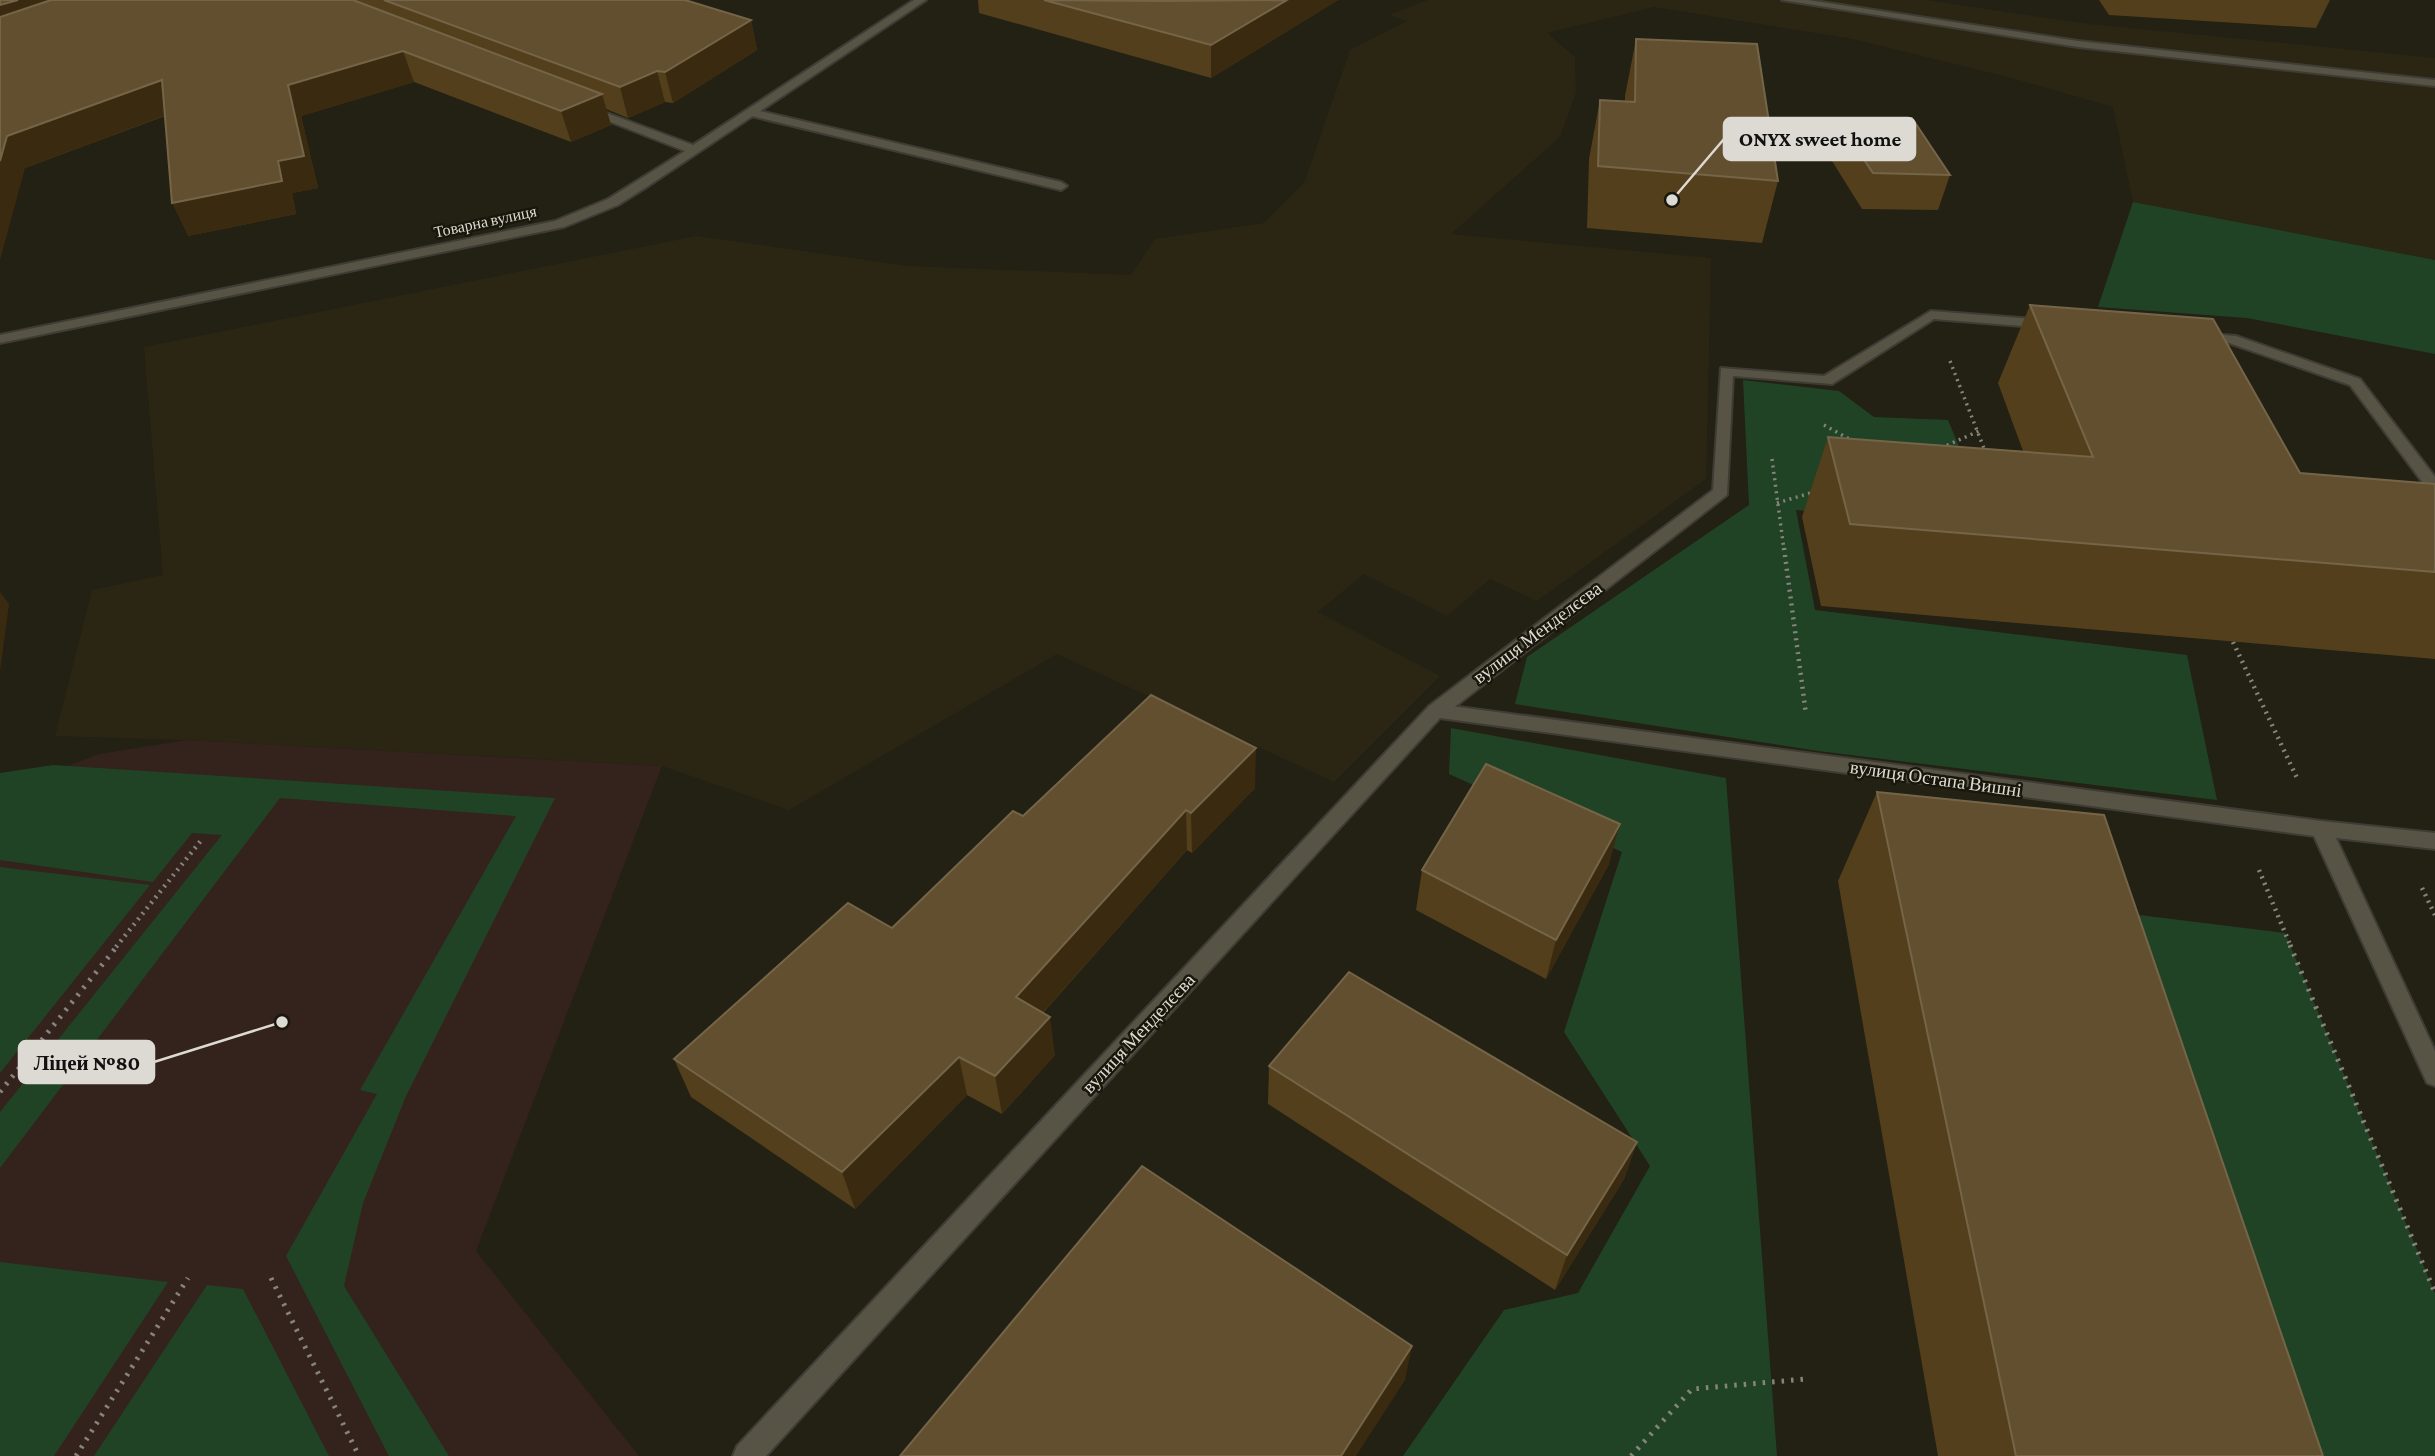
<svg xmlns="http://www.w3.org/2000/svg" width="2435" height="1456" font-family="'Crimson Pro',serif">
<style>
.built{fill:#2b2614}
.education{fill:#34221c}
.green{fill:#214325}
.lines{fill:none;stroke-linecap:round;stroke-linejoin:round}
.service-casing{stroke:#3e3c34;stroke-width:4}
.minor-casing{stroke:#3e3c34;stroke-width:4}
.path-far2{stroke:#86847b;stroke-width:3.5;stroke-dasharray:2 4.5;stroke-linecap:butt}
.path-far1{stroke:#86847b;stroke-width:4.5;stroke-dasharray:2 5;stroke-linecap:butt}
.path{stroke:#86847b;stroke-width:5;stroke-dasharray:2.5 7;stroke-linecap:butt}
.service{fill:#575446;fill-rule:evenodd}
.minor{fill:#575446;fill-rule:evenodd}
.wall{fill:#533f1b}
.shaded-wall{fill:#3a2b10}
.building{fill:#624f2f;stroke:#756548;stroke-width:2}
.labels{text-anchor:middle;stroke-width:5;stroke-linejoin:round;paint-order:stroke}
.far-street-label{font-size:16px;fill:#dcdad3;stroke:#19170b}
.street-label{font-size:19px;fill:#dcdad3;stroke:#19170b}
.leader{fill:none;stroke:#dcdad3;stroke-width:2.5}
.callout-dot{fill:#dcdad3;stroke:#19170b;stroke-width:2.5}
.callout{fill:#dcdad3;stroke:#dcdad3;stroke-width:2.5}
.callout-label{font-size:21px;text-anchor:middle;font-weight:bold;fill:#111}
</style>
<rect width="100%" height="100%" fill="#232014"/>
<path class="built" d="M1428,0H1925L2089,24L2435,58V260L2133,202L2113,107L2015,79L1853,39L1654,7L1547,33L1575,57L1576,93L1560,137L1451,234L1711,258L1706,479L1537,601L1490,579L1447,616L1364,574L1318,612L1440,676L1334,782L1057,654L789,810L662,766L187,740L55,736L92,590L163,575L144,347L696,236L908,266L1131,275L1155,239L1264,223L1305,181L1350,50L1407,21L1389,15Z"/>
<path class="education" d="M187,740L662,766L476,1251L639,1456H0V792L99,754Z"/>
<g class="green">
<path d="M2133,202L2435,260V354L2247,318L2098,307Z"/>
<path d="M1743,380L1839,391L1874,417L1948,420L1990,522L1796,510L1815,610L2187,655L2217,800L1818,751L1515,704L1527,657L1749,505Z"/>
<path d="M1451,728L1726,778L1777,1456H1403L1504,1310L1578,1293L1650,1166L1564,1032L1622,852L1449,774Z"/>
<path d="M53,765L555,798L406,1096L363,1203L344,1286L449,1456H389L286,1256L377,1094L360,1090L516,816L280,798L0,1168V1112L222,835L192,833L153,882L0,860V773Z"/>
<path d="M0,867L150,885L0,1073Z"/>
<path d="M2050,904L2285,933L2435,1293V1456H2213Z"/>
<path d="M0,1262L168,1282L54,1456H0Z"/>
<path d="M207,1285L243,1289L329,1456H94Z"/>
</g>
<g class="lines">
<g class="service-casing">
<g id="service">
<path d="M1782,0H1808L2078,41L2435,80V86L2078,47Z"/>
<path d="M751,109L1061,182L1067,186L1061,190L747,115L745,113Z"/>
<path d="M1931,311L2047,320L2054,324L2047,328L1934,319L1832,384L1733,376L1727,495L1443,716H1429L1426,711L1429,706L1713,490L1721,368L1824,376Z"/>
<path d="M2199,333L2236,336L2360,379L2435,477V493L2429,491L2350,385L2229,343L2194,340V334Z"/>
</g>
</g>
<g class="minor-casing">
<g id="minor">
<path d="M914,0H926L645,188L618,205L564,227L0,343V335L555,221L608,199L685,151L580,110V106H588L693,145Z"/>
<path d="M1436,704L2321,821L2435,833V849L2336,838L2435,1051V1086L2427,1083L2314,836L1440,718L766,1456H733L737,1446L1429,706Z"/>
</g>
</g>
<g class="path-far2">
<path d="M1950,361L1985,451"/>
<path d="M1824,425L1851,440"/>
<path d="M1941,448L1979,431"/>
<path d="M1772,459L1784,550"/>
<path d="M1777,503L1814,492"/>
</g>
<g class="path-far1">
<path d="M1784,548L1806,714"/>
<path d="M2233,642L2297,778"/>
<path d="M2259,870L2291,947"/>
<path d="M2422,888L2435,915"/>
<path d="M116,947L203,838"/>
</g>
<g class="path">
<path d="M2290,945L2435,1293"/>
<path d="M0,1092L118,945"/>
<path d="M271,1278L359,1456"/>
<path d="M76,1456L188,1278"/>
<path d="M1631,1456L1692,1389L1806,1379"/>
</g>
<use href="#service" class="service"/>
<use href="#minor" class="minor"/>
</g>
<g class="wall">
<path d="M0,0H685L751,20L757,50L673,103L665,102L628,118L606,109L611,125L571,142L414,82L301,116L318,188L292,193L296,214L188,236L165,116L25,168Z"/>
<path d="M978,0H1338L1211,78L979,13Z"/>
<path d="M2099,0H2330L2316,28L2109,15Z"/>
<path d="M1636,39L1778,181L1762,243L1587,228L1589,159L1600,100L1625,102V96Z"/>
<path d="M1837,119L1950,175L1938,210L1862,209L1827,153Z"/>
<path d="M2030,305L2300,473L2435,484V659L1821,606L1802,517L1828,437L2023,451L1998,383Z"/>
<path d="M1255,788L1192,853L1187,850L1043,1013L1055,1055L1002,1114L967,1095L855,1209L691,1097L674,1059L892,928L1023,816Z"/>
<path d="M1877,792L2323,1456H1938L1838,881Z"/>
<path d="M1609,864L1546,979L1416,910L1422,870Z"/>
<path d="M1269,1066L1637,1142L1624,1179L1555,1290L1268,1104Z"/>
</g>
<g class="shaded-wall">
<path d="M18,0H125L0,40V5Z"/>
<path d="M1287,0H1338L1211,78V45Z"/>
<path d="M751,20L757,50L673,103L665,72Z"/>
<path d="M403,51L414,82L301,116L318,188L292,193L296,214L188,236L172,203L278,161L288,85Z"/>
<path d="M657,71L665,102L628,118L620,87Z"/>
<path d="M162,80L177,111L25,168L0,260V161L7,136Z"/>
<path d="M602,94L611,125L571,142L561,111Z"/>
<path d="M0,592L9,604L0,671Z"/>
<path d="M1256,748L1255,788L1192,853L1191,813Z"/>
<path d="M1186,810L1187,850L1022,1036L1016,997Z"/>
<path d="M1620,824L1609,864L1546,979L1556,940Z"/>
<path d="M1050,1017L1055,1055L1002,1114L995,1076Z"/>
<path d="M959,1057L967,1095L855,1209L842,1172Z"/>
<path d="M1637,1142L1624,1179L1555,1290L1567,1255Z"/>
<path d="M1412,1346L1405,1380L1356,1456H1341Z"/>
</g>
<g class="building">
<path d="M0,0H18L0,5Z"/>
<path d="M51,0H353L602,94L561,111L403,51L288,85L304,156L278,161L282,181L172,203L162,80L7,136L0,161V17Z"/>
<path d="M384,0H685L751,20L665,72L657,71L620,87Z"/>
<path d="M1044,0L1164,1L1287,0L1211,45Z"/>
<path d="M1636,39L1757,44L1778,181L1598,166L1600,100L1635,102Z"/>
<path d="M1912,118L1950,175L1873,173L1837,119Z"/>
<path d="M2030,305L2213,319L2300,473L2435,484V572L1850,524L1828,437L2093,457Z"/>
<path d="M1151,695L1256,748L1191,813L1186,810L1016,997L1050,1017L995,1076L959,1057L842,1172L674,1059L848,903L892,928L1013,811L1023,816Z"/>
<path d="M1486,764L1620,824L1556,940L1422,870Z"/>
<path d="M1877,792L2104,815L2323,1456H2016Z"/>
<path d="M1349,972L1637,1142L1567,1255L1269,1066Z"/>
<path d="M1142,1166L1412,1346L1341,1456H900Z"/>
</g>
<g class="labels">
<g class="far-street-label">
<text transform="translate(485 221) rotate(-12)" y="6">Товарна вулиця</text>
</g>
<g class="street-label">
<text transform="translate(1537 632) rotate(-37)" y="7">вулиця Менделєєва</text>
<text transform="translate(1936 778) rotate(8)" y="7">вулиця Остапа Вишні</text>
<text transform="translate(1138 1033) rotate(-47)" y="7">вулиця Менделєєва</text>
</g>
</g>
<path class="leader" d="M1672 200L1724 139M282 1022L154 1062"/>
<g class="callout-dot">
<circle cx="1672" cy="200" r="7"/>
<circle cx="282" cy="1022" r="7"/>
</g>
<g class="callout">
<rect x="1724" y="118" width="191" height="42" rx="7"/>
<rect x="19" y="1041" width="135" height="42" rx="7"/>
</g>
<g class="callout-label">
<text x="1820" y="146">ONYX sweet home</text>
<text x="87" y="1070">Ліцей №80</text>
</g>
</svg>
